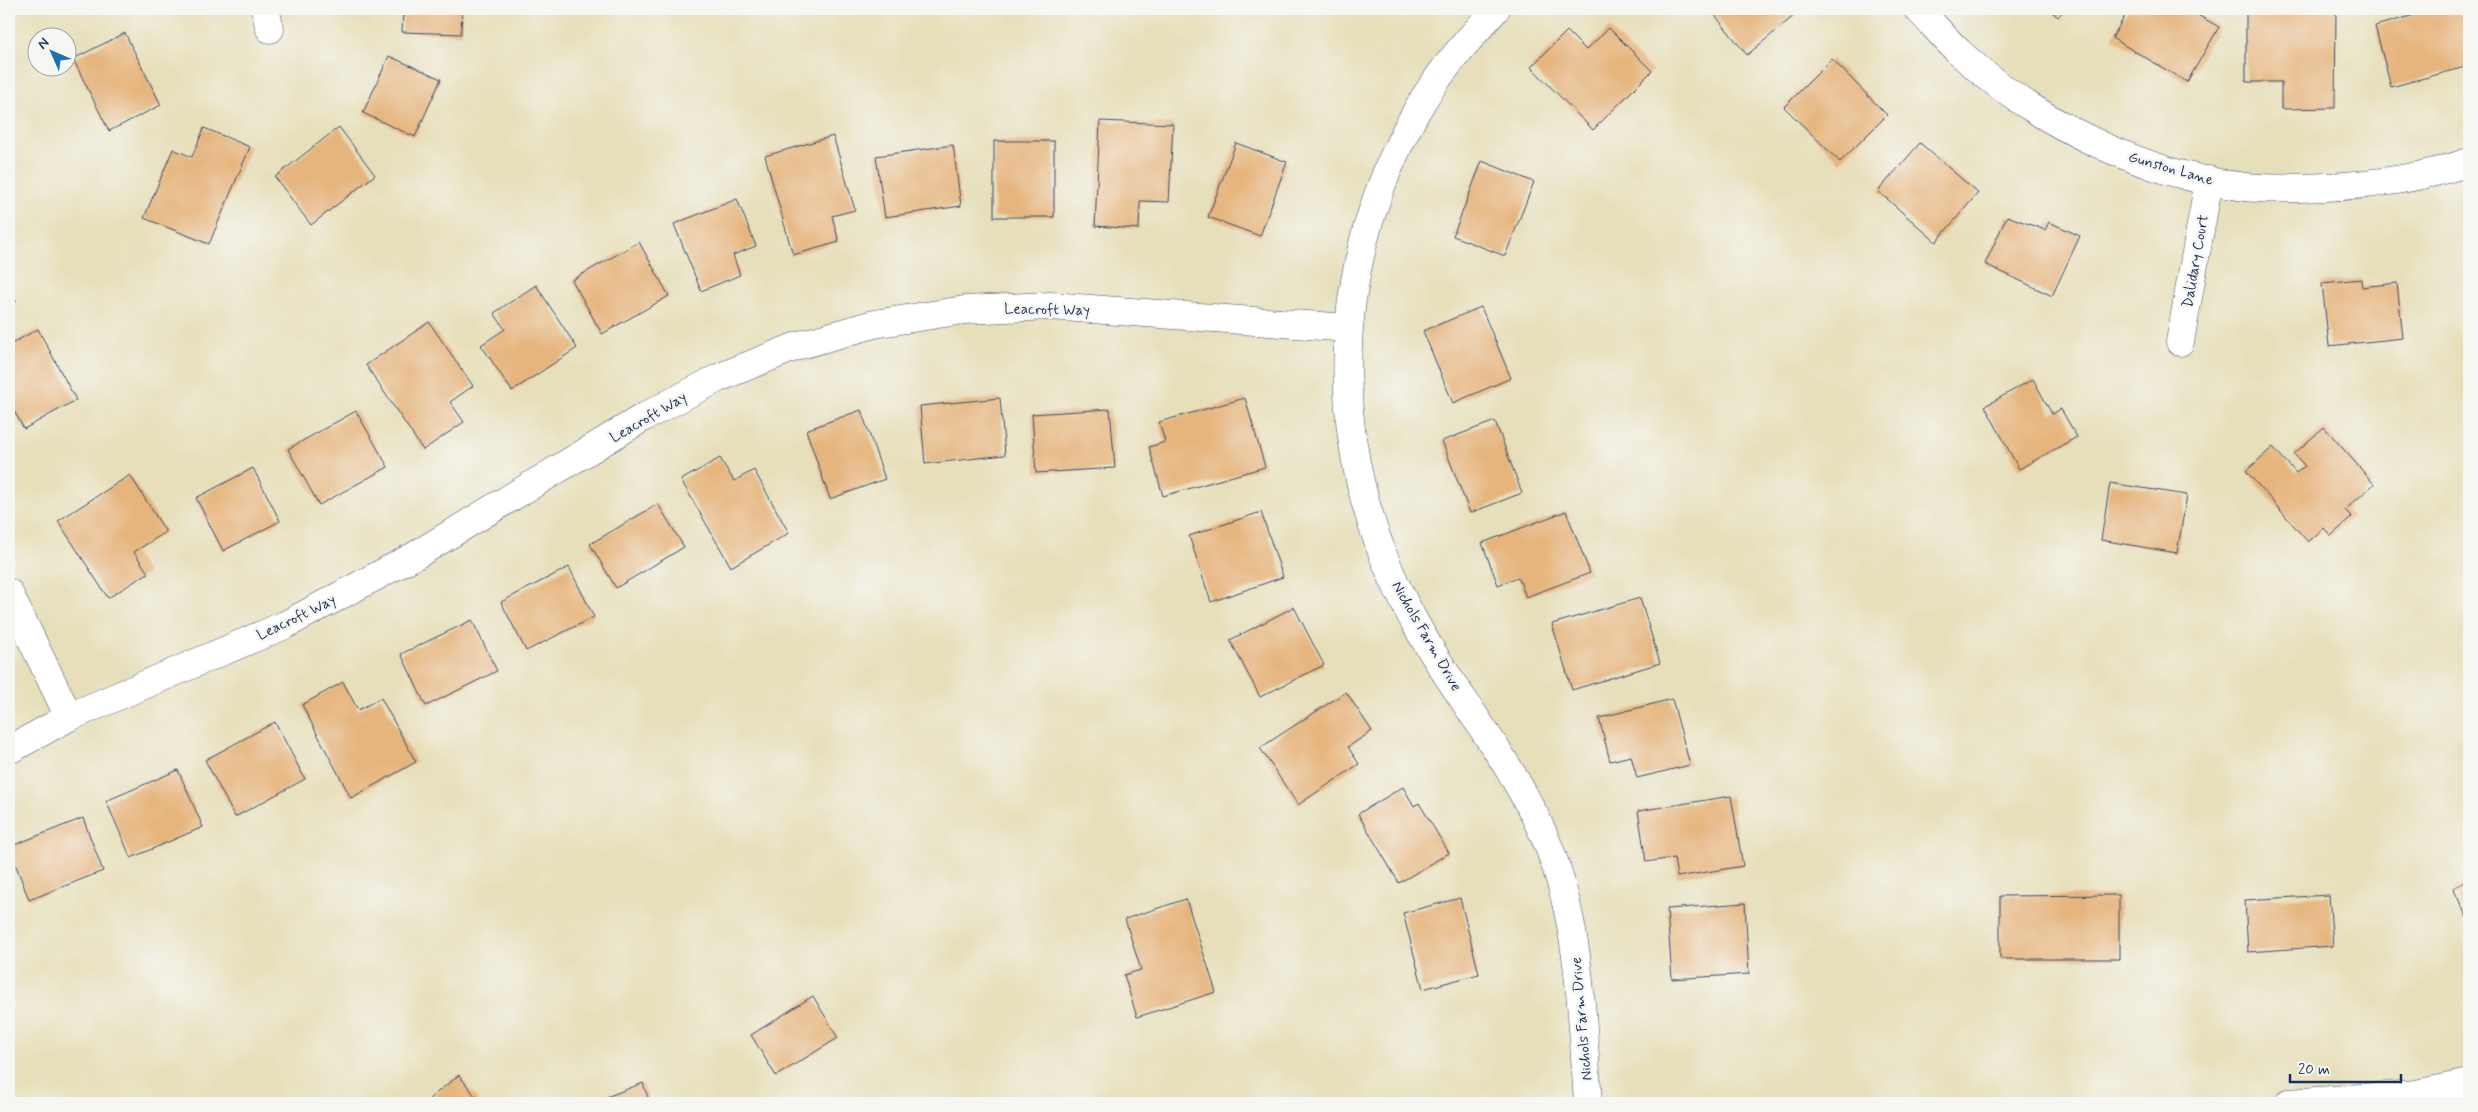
<svg xmlns="http://www.w3.org/2000/svg" width="2478" height="1112" font-family="Mynerve,sans-serif">
<style>
.building{fill:#e6b57e}
.lines{fill:none;stroke-linecap:round;stroke-linejoin:round}
.minor-casing{stroke:#3a496c;stroke-width:29}
.minor{stroke:#fff;stroke-width:28}
.labels{text-anchor:middle;stroke-width:5;stroke-linejoin:round;paint-order:stroke}
.street-label{font-size:15px;fill:#1b2f5e;stroke:#f6f6f2}
</style>
<rect width="100%" height="100%" fill="#f6f6f2"/>
<filter id="ink" filterUnits="userSpaceOnUse"><feTurbulence type="fractalNoise" baseFrequency=".02" numOctaves="2"/><feDisplacementMap in="SourceGraphic" scale="10" xChannelSelector="R" yChannelSelector="G"/><feConvolveMatrix kernelMatrix="1 2 1 2 8 2 1 2 1" color-interpolation-filters="sRGB"/></filter>
<filter id="wash" filterUnits="userSpaceOnUse"><feTurbulence type="fractalNoise" baseFrequency=".0096" numOctaves="4" result="noise"/><feDisplacementMap in="SourceGraphic" scale="20" xChannelSelector="R" yChannelSelector="G"/><feGaussianBlur stdDeviation="1.12" result="paint"/><feColorMatrix in="noise" values="0 0 0 0 0 0 0 0 0 0 0 0 0 0 0 0 0 1.4 0 .05"/><feComposite in="paint" operator="in"/></filter>
<g filter="url(#wash)">
<rect width="100%" height="100%" fill="#e7dfba"/>
<g id="blocks">
<g class="building">
<path d="M403,9H462L461,34L402,32Z"/>
<path d="M1710,9H1802L1747,55Z"/>
<path d="M2049,9H2065L2058,17Z"/>
<path d="M2129,9H2187L2219,27L2187,82L2112,38Z"/>
<path d="M2246,9L2336,10L2335,108L2281,109V82H2246Z"/>
<path d="M2436,9H2465L2469,26V66L2391,87L2375,26Z"/>
<path d="M1609,28L1652,71L1593,130L1531,67L1567,31L1586,50Z"/>
<path d="M125,33L161,105L109,131L73,59Z"/>
<path d="M389,56L441,79L415,137L363,113Z"/>
<path d="M1832,59L1887,115L1840,162L1784,107Z"/>
<path d="M1100,121L1173,124L1169,202L1140,201L1139,229L1095,226Z"/>
<path d="M339,127L375,175L311,225L275,177Z"/>
<path d="M204,128L250,147L209,244L144,218L173,149L192,157Z"/>
<path d="M833,136L855,210L832,216L839,242L793,255L765,156Z"/>
<rect x="994" y="141" width="60" height="76"/>
<path d="M1236,143L1287,162L1260,236L1208,217Z"/>
<path d="M1920,143L1978,193L1936,242L1878,191Z"/>
<path d="M953,145L961,206L885,217L876,156Z"/>
<path d="M1482,161L1534,182L1505,256L1453,236Z"/>
<path d="M737,199L756,246L733,255L740,275L701,291L674,224Z"/>
<path d="M2007,216L2045,230L2049,222L2080,236L2052,296L1985,264Z"/>
<path d="M639,242L669,296L602,334L572,280Z"/>
<path d="M2361,279L2362,287L2397,283L2403,338L2329,346L2322,283Z"/>
<path d="M536,285L577,348L512,391L481,345L505,329L494,313Z"/>
<path d="M9,287L16,302L9,305Z"/>
<path d="M1481,307L1511,378L1453,403L1423,331Z"/>
<path d="M429,322L473,386L450,402L464,422L423,450L366,365Z"/>
<path d="M2469,324V345L2463,326Z"/>
<path d="M38,329L76,400L24,429L9,402V345Z"/>
<path d="M2033,379L2052,414L2061,409L2077,437L2019,469L1985,406Z"/>
<path d="M1000,398L1005,455L925,464L920,406Z"/>
<path d="M1245,398L1265,467L1163,496L1149,447L1165,442L1159,422Z"/>
<path d="M1110,409L1115,468L1036,473L1032,414Z"/>
<path d="M861,410L885,479L830,499L806,430Z"/>
<path d="M356,411L388,467L319,505L288,449Z"/>
<path d="M1495,421L1522,493L1470,513L1442,441Z"/>
<path d="M2324,427L2374,484L2345,510L2352,517L2331,536L2324,528L2308,542L2246,471L2273,447L2296,473L2305,466L2294,454Z"/>
<path d="M720,458L734,481L754,470L789,533L731,567L681,480Z"/>
<path d="M253,468L280,521L223,551L196,498Z"/>
<path d="M130,475L166,532L134,552L148,573L108,598L58,521Z"/>
<path d="M2110,483L2187,495L2177,553L2101,540Z"/>
<path d="M658,504L684,547L616,588L590,544Z"/>
<path d="M1566,511L1590,573L1526,597L1518,577L1498,585L1482,543Z"/>
<path d="M1261,512L1283,577L1211,602L1189,536Z"/>
<path d="M569,567L594,617L526,651L501,602Z"/>
<path d="M1640,598L1660,663L1572,690L1552,624Z"/>
<path d="M1294,607L1324,665L1260,697L1230,640Z"/>
<path d="M472,620L497,671L426,706L401,654Z"/>
<path d="M343,682L358,710L381,698L416,762L351,798L302,705Z"/>
<path d="M1346,692L1372,731L1348,747L1359,764L1298,805L1260,748Z"/>
<path d="M1672,699L1690,765L1637,778L1631,756L1610,761L1599,718Z"/>
<path d="M275,722L305,779L235,817L205,760Z"/>
<path d="M178,770L203,827L131,858L106,801Z"/>
<path d="M1403,787L1414,806L1419,803L1449,853L1399,883L1358,814Z"/>
<path d="M1731,796L1743,866L1677,877L1674,858L1646,862L1638,811Z"/>
<path d="M83,818L103,871L29,900L9,847Z"/>
<path d="M2469,880V922L2453,888Z"/>
<path d="M2119,895V959H2000V896Z"/>
<path d="M2329,895L2333,946L2248,952L2245,900Z"/>
<path d="M1460,898L1479,974L1423,989L1403,913Z"/>
<path d="M1186,899L1216,992L1137,1017L1124,975L1141,970L1125,919Z"/>
<path d="M1745,903L1749,974L1672,979L1667,909Z"/>
<path d="M813,996L838,1038L776,1076L751,1035Z"/>
<path d="M459,1075L478,1100L475,1103H432L429,1099Z"/>
<path d="M643,1083L650,1103H591Z"/>
</g>
</g>
</g>
<g filter="url(#ink)">
<use href="#blocks" fill-opacity="0" stroke="#3a496c" stroke-width="1"/>
<g class="lines">
<g class="minor-casing">
<g id="minor">
<path d="M265,9L270,29"/>
<path d="M1496,9C1467,41 1437,74 1416,112C1329,268 1324,444 1405,604C1448,689 1515,760 1550,850C1581,931 1582,1019 1588,1103"/>
<path d="M1918,9C1932,23 1945,39 1960,53C2033,121 2146,176 2246,187C2271,190 2299,188 2325,187C2375,185 2422,178 2469,162"/>
<path d="M2180,342L2209,180"/>
<path d="M9,593L69,717"/>
<path d="M9,750L69,717L285,625L416,555L644,417L718,378L797,346L874,324L964,310L1050,306L1348,328"/>
<path d="M2289,1103L2416,1094L2469,1083"/>
</g>
</g>
<use href="#minor" class="minor"/>
</g>
</g>
<g class="labels">
<g class="street-label">
<text transform="translate(2171 168) rotate(16)" y="5">Gunston Lane</text>
<text transform="translate(2195 261) rotate(-80)" y="5">Dalidary Court</text>
<text transform="translate(1047 309) rotate(1)" y="5">Leacroft Way</text>
<text transform="translate(648 417) rotate(-30)" y="5">Leacroft Way</text>
<text transform="translate(296 617) rotate(-26)" y="5">Leacroft Way</text>
<text transform="translate(1427 636) rotate(60)" y="5">Nichols Farm Drive</text>
<text transform="translate(1581 1019) rotate(-95)" y="5">Nichols Farm Drive</text>
</g>
</g>
<rect width="2478" height="1112" fill="none" stroke="#f6f6f2" stroke-width="30"/>
<g transform="translate(52 52) rotate(315)"><circle r="24" fill="#f6f6f2" stroke="#9ea6b7"/>
<path d="M0-4L9 19L0 12L-9 19Z" fill="#1f6fb2"/>
<text y="-8" font-size="14" font-weight="bold" text-anchor="middle" fill="#1b2f5e">N</text>
</g>
<path d="M2290 1074v8h111v-8" fill="none" stroke="#1b2f5e" stroke-width="2.5"/>
<text x="2298" y="1074" font-size="15" fill="#1b2f5e" stroke="#f6f6f2" stroke-width="4" paint-order="stroke">20 m</text>
</svg>
